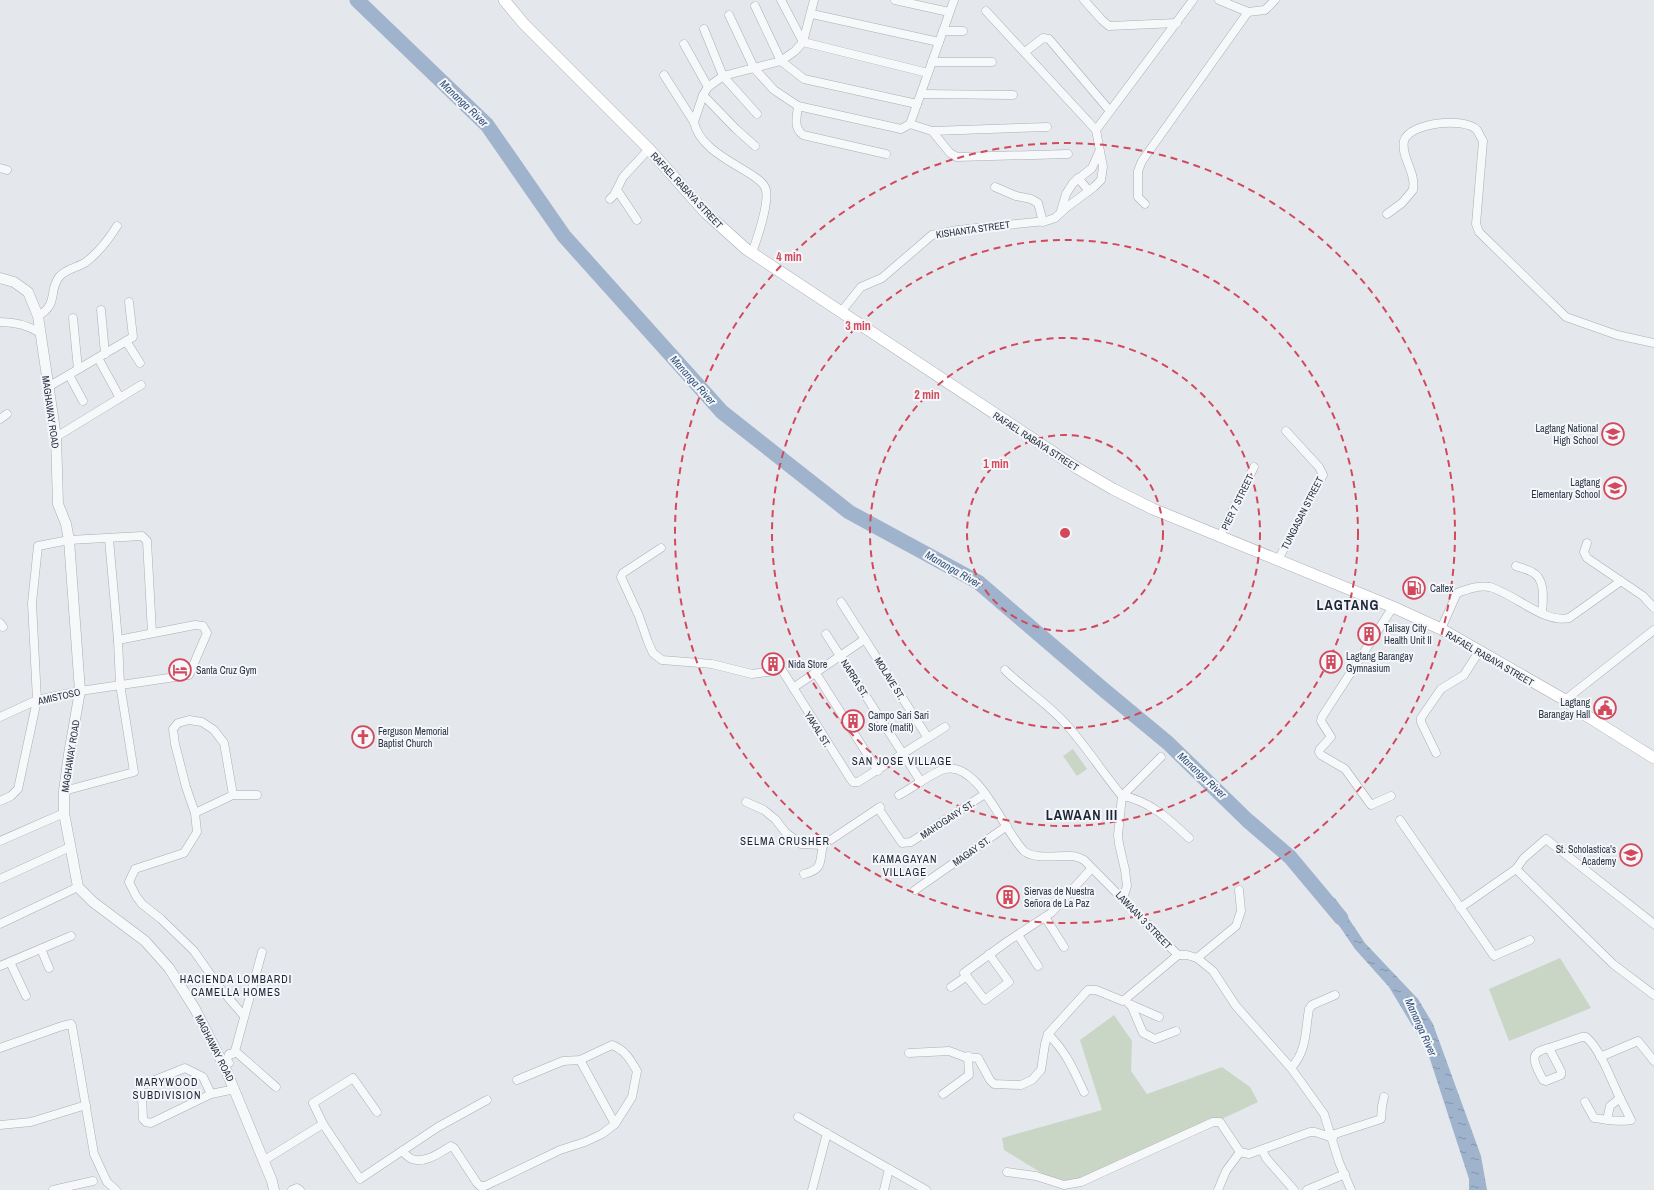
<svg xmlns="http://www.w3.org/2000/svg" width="1654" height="1190" font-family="'Archivo Narrow',sans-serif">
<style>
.grass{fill:#c9d6c5}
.water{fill:url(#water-ripples)}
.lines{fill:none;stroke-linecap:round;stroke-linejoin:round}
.river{stroke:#9fb4cc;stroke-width:15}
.minor-casing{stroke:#a9aeb7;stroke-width:9}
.tertiary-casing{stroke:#a9aeb7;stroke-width:11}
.secondary-casing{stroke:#a9aeb7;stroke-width:12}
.minor{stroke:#f7f8fa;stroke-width:8}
.tertiary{stroke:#f7f8fa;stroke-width:10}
.secondary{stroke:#fff;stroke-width:11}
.ring{fill:none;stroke:#d1495b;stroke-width:2;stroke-dasharray:7 5}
.labels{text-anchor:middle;stroke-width:4;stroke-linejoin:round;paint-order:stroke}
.street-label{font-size:10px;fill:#2b3445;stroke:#f4f6f9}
.poi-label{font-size:10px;fill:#2b3445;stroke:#f4f6f9;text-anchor:start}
.water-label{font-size:11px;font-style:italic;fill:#34527a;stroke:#f4f6f9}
.neighbourhood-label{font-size:11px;letter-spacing:1px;fill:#1d2536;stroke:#f4f6f9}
.district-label{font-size:14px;font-weight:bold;letter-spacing:1px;fill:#1d2536;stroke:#f4f6f9}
.centre{fill:#d1495b;stroke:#f4f6f9;stroke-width:2}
.ring-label{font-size:12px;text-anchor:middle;font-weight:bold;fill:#d1495b;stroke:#f4f6f9;stroke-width:4;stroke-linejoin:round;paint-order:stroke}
</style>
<defs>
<pattern id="water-ripples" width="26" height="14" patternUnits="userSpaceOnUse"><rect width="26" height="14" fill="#9fb4cc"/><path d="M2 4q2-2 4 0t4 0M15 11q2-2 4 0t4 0" fill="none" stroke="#8293a7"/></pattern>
</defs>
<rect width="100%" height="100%" fill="#e4e7ec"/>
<g class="grass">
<path d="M1073,749L1087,769L1077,776L1063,756Z"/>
<path d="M1560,958L1591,1008L1509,1041L1489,989Z"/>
<path d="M1114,1015L1132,1041L1131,1071L1147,1094L1222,1067L1250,1087L1258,1102L1088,1182L1066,1188L1004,1150L1002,1138L1102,1110L1080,1040Z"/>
</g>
<path class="water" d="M1335,898L1365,943L1418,999L1433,1024L1481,1156L1487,1190H1469V1179L1427,1050L1389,987L1355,949L1325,905Z"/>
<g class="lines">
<path class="river" d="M357,0L487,125L564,236L722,412L849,512L978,582L1104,690L1168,743L1247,820L1290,857L1341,918"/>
<g class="minor-casing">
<g id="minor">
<path d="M781,0L803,42L928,73"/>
<path d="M895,0L949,12"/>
<path d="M1084,0L1102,20L1109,26L1177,23"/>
<path d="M1219,0L1248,12L1265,10L1275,0"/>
<path d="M755,6L781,61L804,79L917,104"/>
<path d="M812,14L939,42"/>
<path d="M729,15L754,68L774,90L798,106L901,129L910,124L954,0"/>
<path d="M704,29L723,76L757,114"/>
<path d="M943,31H963"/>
<path d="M684,44L708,87"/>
<path d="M1025,52L1043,38L1049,39L1110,111"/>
<path d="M932,62H992"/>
<path d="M664,75L694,122C701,158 762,171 766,190C769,205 757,239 752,253"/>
<path d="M921,94L1013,95"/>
<path d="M703,95L736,129L755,146"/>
<path d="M798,106C797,117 793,127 803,135L886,154"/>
<path d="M694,122L703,95L708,87L723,76L781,61L795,51L803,42L814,0"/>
<path d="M910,124L932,131L1047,127"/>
<path d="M1096,130L1193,0"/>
<path d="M932,131L950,153L957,157L1068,154"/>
<path d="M0,168L7,170"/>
<path d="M1078,178L1089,191"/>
<path d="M995,187L1016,196L1031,199L1038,203L1043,222"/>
<path d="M617,190L637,220"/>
<path d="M610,199L614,195L623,177L649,149"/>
<path d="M1145,204L1138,197V171L1142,161L1248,12"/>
<path d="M1061,211L1066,194L1073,183L1092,168L1099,152"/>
<path d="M1387,214L1402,203L1413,190C1413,187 1414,183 1413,180C1412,168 1401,154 1404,141C1410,122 1465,117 1477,130C1479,133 1481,138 1483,141L1476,224L1479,232L1566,317L1617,335L1654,343"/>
<path d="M101,310L105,354"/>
<path d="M841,312L861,287L882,278L932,235L958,230L1046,221L1055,218L1067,207L1094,187L1101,180L1103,167L1096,130L986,11"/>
<path d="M38,316C59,304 48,292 59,277C65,269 79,267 86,262C99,252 109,239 117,226"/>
<path d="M73,318L78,369"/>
<path d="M0,322C14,322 28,325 40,333"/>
<path d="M126,341L140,363"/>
<path d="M98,358L120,398"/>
<path d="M69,375L83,401"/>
<path d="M48,387L133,337L129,302"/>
<path d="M0,419L7,414"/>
<path d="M56,437L141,385"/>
<path d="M1220,536L1254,467"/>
<path d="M1587,543L1584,552L1587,558L1643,596L1654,608"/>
<path d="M661,548L623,573L621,577L639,616L648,642L653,653L662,660L712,664L752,674L782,670L850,778L853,782H858L945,727"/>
<path d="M1278,560L1323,475L1319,467L1286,431"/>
<path d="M1516,566C1521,568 1527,569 1532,572C1546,579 1543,600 1542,613"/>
<path d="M841,602L928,738"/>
<path d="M0,623L3,627"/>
<path d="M1441,629L1457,593C1468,589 1479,585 1490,587C1494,588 1498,590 1502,592C1522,601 1547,623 1569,618L1621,581"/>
<path d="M826,634L921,782"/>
<path d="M1005,670C1024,689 1047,703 1065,723C1086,746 1102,772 1122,796C1149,800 1170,820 1189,838"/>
<path d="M815,672L878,771"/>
<path d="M793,688L865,639"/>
<path d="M1565,700L1654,630"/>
<path d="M0,717L37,700L80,691L189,675L207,633L203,626L195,625L118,640"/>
<path d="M1436,753L1421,722V718L1441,689L1464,675L1480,650"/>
<path d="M64,791L134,772L120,684L118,640L109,539"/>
<path d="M233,795L224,743L214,730L202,722L189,720L178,723L173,729L175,744L186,787L195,813L197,832L184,853L135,869L129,882L136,896L142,904L161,919L194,951L220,988L244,1016"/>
<path d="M899,795C911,789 933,772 945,769C979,761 1004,832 1024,851C1034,860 1060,855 1072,856C1076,856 1080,858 1084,860L1178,955H1187L1197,958L1213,971L1236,1006L1291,1068L1324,1114L1339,1162L1351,1190"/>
<path d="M1391,796L1371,805L1345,769L1321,755L1319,752L1320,749L1331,737L1321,721L1322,717L1393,607"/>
<path d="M0,801L11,796L18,789L37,700L32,603L38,546L69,540L142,536L147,541L152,633"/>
<path d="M746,802L764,810L775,819L786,833L801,844L823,845L880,807"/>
<path d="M878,808L902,843L911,842L985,794"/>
<path d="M195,813L233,795H257"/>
<path d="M1400,820L1494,956L1530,940"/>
<path d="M0,841L64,813"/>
<path d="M1516,869L1613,964L1654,995"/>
<path d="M804,874C824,869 819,862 823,845"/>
<path d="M0,879L70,847"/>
<path d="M915,890L1007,826"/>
<path d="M1123,898L1127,886L1125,870L1119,844L1118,835L1122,796L1161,757"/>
<path d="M1460,908L1516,869L1524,858L1546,839L1654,924"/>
<path d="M1045,917L1064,947"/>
<path d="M0,924L78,887"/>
<path d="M1018,935L1038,966"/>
<path d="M41,949L49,968"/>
<path d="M989,954L1009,982L985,1000L964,973L1008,941L1051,913L1091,869"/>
<path d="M1197,958L1236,926L1241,911L1239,890"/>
<path d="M10,962L26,996"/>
<path d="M0,966L71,936"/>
<path d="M951,987L967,976"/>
<path d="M1129,1004L1159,1017"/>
<path d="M1131,1005L1143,1033L1155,1039L1176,1031"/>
<path d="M1048,1034C1067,1053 1073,1069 1084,1092"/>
<path d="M0,1048L62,1026L71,1024L72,1026L94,1154L107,1182L116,1190"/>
<path d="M1549,1048L1582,1037H1586C1601,1050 1611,1080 1620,1098"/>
<path d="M1549,1048L1561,1071V1075L1546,1081L1543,1080C1540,1074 1530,1058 1537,1053C1540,1050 1546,1049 1549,1048Z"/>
<path d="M235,1051L276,1087"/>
<path d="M909,1053L949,1051L965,1057L978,1058L990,1080L994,1084L1021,1085L1032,1080L1041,1070L1045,1044L1048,1034L1088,990H1096L1123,1001L1178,955"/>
<path d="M1600,1057L1638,1041L1654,1061"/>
<path d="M580,1060L615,1124"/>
<path d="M229,1063L227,1060L229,1054H233L235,1051L262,952"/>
<path d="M1291,1068C1307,1051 1305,1032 1309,1009L1312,1005L1335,995"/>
<path d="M211,1094L203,1077L185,1068L140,1086L142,1096L143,1119L146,1122L151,1123L211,1094L235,1089"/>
<path d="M943,1094L969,1075L968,1056"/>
<path d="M1585,1102L1594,1118C1607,1120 1618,1122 1631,1120L1620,1098L1610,1106L1607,1120"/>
<path d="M377,1112L353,1078L313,1103L323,1124L360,1179L438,1127L487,1100"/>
<path d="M798,1117L926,1190"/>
<path d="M0,1125L31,1122L86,1105"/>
<path d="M1332,1135L1381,1119L1382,1106L1384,1097"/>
<path d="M1262,1150L1266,1158L1294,1190"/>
<path d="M402,1151C405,1154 409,1158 412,1159C425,1164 441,1152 451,1146L454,1148L477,1183L480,1186H485L560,1150L585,1142L602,1134L615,1124L632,1097L637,1071C630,1059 625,1050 612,1045L580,1060L563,1061L517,1080"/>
<path d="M263,1161L323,1124"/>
<path d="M1007,1172L1036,1176L1064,1185L1081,1182L1213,1122H1220L1240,1152L1249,1154L1310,1132H1315L1333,1138"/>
<path d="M53,1190L93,1181"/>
<path d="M292,1190L297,1188L300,1190"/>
<path d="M812,1190L827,1133"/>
<path d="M884,1190L889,1169"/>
<path d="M1218,1190L1226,1171L1240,1152"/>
<path d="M1307,1190L1345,1174"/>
</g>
</g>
<g class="tertiary-casing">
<path id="tertiary" d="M0,278L14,282L28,292L38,316L56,437L58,504L66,524L69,540L80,691L69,754L64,791V813L78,887L93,902L145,941L169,968L195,1009L226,1070L272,1181L274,1190"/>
</g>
<g class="secondary-casing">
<path id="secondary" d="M504,0L524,24L649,149L706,213L746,249L1077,468L1113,489L1153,509L1393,607L1441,629L1565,700L1584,714L1654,758"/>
</g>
<use href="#minor" class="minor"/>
<use href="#tertiary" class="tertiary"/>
<use href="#secondary" class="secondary"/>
</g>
<g class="ring">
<circle cx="1065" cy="533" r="98"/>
<circle cx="1065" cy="533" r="195"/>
<circle cx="1065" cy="533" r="293"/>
<circle cx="1065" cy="533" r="390"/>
</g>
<defs>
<g id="school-ring" transform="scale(1.15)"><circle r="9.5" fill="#f4f6f9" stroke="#d1495b" stroke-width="1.5"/><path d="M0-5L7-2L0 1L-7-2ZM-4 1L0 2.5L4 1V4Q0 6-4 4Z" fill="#d1495b"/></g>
<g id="fuel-ring" transform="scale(1.15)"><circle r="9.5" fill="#f4f6f9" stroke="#d1495b" stroke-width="1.5"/><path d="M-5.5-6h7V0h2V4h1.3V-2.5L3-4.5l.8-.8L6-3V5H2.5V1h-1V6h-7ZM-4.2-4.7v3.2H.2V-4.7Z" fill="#d1495b"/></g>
<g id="building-ring" transform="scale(1.15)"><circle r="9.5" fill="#f4f6f9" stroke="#d1495b" stroke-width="1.5"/><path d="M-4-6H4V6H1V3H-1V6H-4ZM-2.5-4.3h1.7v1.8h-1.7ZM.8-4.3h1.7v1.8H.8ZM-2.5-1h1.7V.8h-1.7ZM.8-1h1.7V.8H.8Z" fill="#d1495b"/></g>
<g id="hotel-ring" transform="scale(1.15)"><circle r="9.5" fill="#f4f6f9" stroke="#d1495b" stroke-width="1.5"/><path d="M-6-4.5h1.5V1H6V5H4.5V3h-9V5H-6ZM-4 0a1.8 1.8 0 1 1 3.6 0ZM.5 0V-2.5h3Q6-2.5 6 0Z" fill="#d1495b"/></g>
<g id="civic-ring" transform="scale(1.15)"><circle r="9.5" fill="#f4f6f9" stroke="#d1495b" stroke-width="1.5"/><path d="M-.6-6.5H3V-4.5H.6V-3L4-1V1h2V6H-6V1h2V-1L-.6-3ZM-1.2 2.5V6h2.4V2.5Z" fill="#d1495b"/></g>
<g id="church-ring" transform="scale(1.15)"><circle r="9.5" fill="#f4f6f9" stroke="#d1495b" stroke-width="1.5"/><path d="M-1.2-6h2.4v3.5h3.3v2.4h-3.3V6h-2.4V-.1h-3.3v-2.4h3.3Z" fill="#d1495b"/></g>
</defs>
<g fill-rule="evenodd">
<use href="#school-ring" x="1613" y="434"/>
<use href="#school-ring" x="1615" y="488"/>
<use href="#fuel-ring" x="1414" y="588"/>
<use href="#building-ring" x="1369" y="634"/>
<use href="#building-ring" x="1331" y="662"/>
<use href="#building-ring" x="773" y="664"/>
<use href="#hotel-ring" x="180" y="670"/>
<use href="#civic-ring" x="1605" y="708"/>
<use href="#building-ring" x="853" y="721"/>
<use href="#church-ring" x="363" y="737"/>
<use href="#school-ring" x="1631" y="855"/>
<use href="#building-ring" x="1008" y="897"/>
</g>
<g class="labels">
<g class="street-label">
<text transform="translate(687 190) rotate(47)" y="4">RAFAEL RABAYA STREET</text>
<text transform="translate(973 229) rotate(-8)" y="4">KISHANTA STREET</text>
<text transform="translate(51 412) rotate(82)" y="4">MAGHAWAY ROAD</text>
<text transform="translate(1036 441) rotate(33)" y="4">RAFAEL RABAYA STREET</text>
<text transform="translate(1237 502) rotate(-64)" y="4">PIER 7 STREET</text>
<text transform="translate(1302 513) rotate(-63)" y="4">TUNGASAN STREET</text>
<text transform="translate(1490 658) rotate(30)" y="4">RAFAEL RABAYA STREET</text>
<text transform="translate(855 678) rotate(58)" y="4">NARRA ST.</text>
<text transform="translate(890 678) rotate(58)" y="4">MOLAVE ST.</text>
<text transform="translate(59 696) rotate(-13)" y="4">AMISTOSO</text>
<text transform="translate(818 729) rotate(58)" y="4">YAKAL ST.</text>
<text transform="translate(70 756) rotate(-81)" y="4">MAGHAWAY ROAD</text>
<text transform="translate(947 819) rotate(-33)" y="4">MAHOGANY ST.</text>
<text transform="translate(971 851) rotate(-35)" y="4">MAGAY ST.</text>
<text transform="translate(1144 920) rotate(46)" y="4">LAWAAN 3 STREET</text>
<text transform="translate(215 1048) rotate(63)" y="4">MAGHAWAY ROAD</text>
</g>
<g class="poi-label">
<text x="1598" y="432" text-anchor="end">Lagtang National<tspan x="1598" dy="12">High School</tspan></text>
<text x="1600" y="486" text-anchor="end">Lagtang<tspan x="1600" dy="12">Elementary School</tspan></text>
<text x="1430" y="592">Caltex</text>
<text x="1384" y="632">Talisay City<tspan x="1384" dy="12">Health Unit II</tspan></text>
<text x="1346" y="660">Lagtang Barangay<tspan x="1346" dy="12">Gymnasium</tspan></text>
<text x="788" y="668">Nida Store</text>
<text x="196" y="674">Santa Cruz Gym</text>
<text x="1590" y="706" text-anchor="end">Lagtang<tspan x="1590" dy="12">Barangay Hall</tspan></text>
<text x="868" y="719">Campo Sari Sari<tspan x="868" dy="12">Store (matit)</tspan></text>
<text x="378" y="735">Ferguson Memorial<tspan x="378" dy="12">Baptist Church</tspan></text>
<text x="1616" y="853" text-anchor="end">St. Scholastica's<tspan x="1616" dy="12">Academy</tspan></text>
<text x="1024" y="895">Siervas de Nuestra<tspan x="1024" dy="12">Señora de La Paz</tspan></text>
</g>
<g class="water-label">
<text transform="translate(464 103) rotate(44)" y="4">Mananga River</text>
<text transform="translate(693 380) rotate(48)" y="4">Mananga River</text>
<text transform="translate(953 569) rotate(30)" y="4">Mananga River</text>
<text transform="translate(1202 775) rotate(43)" y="4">Mananga River</text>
<text transform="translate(1421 1027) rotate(66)" y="4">Mananga River</text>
</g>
<g class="neighbourhood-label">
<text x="902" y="765">SAN JOSE VILLAGE</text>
<text x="785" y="845">SELMA CRUSHER</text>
<text x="905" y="863">KAMAGAYAN<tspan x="905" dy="13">VILLAGE</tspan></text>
<text x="236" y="983">HACIENDA LOMBARDI<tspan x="236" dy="13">CAMELLA HOMES</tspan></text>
<text x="167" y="1086">MARYWOOD<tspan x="167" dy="13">SUBDIVISION</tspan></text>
</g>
<g class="district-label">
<text x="1348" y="610">LAGTANG</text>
<text x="1082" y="820">LAWAAN III</text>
</g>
</g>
<circle cx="1065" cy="533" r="6" class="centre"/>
<g class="ring-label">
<text x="789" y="261">4 min</text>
<text x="858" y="330">3 min</text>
<text x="927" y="399">2 min</text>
<text x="996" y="468">1 min</text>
</g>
</svg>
